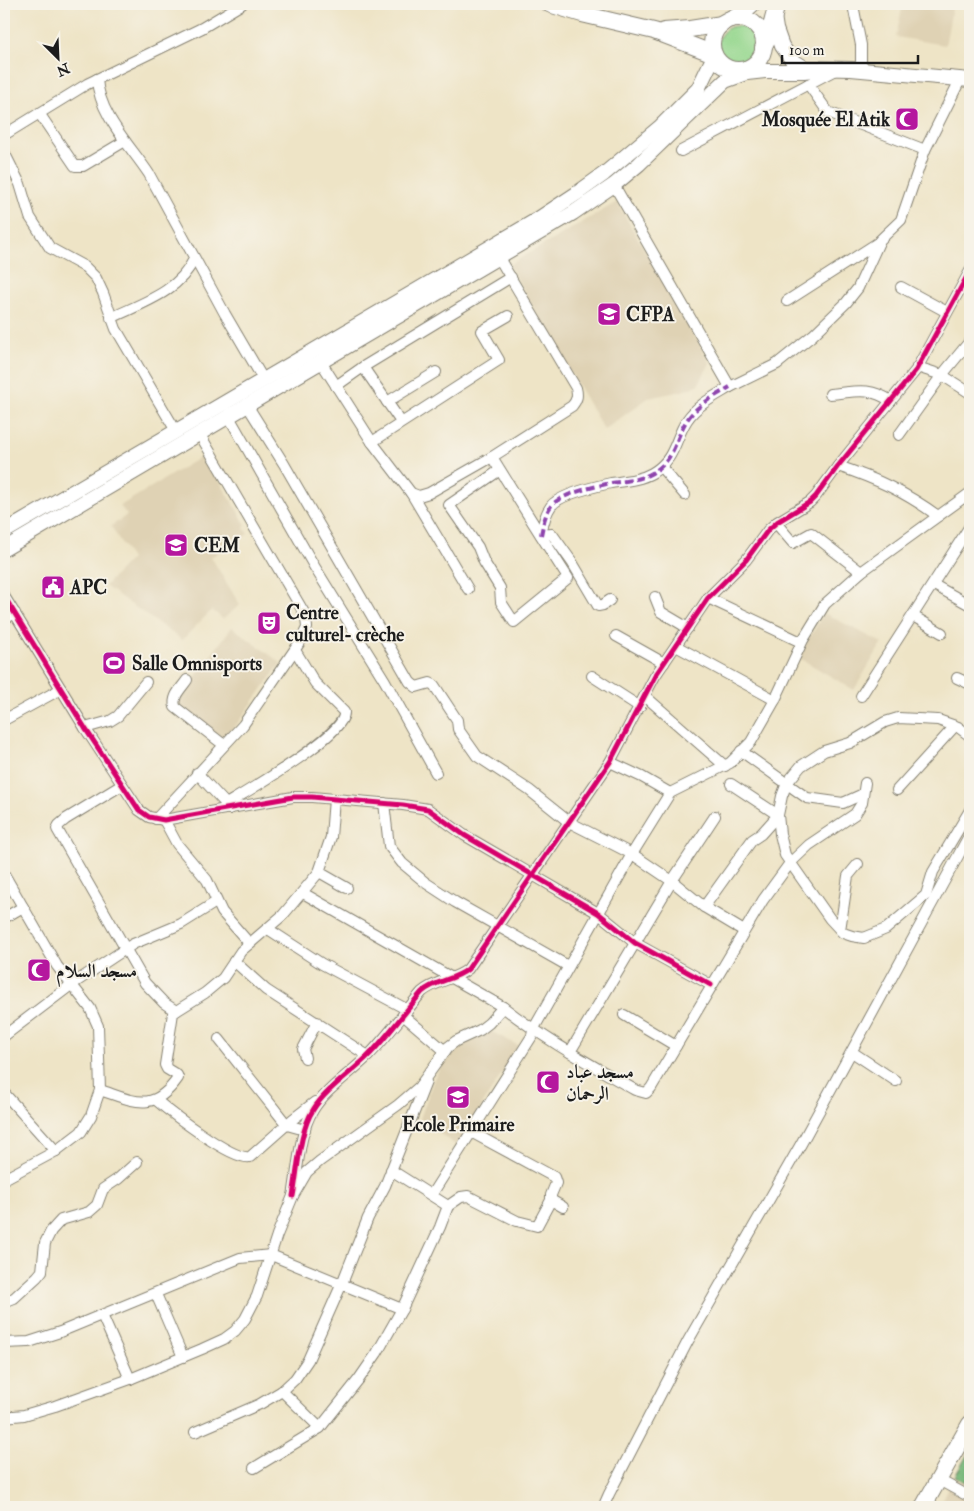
<svg xmlns="http://www.w3.org/2000/svg" width="974" height="1511" font-family="'IM FELL Double Pica',Amiri,serif">
<style>
.built{fill:#dfd2b4}
.forest{fill:url(#forest-crowns);stroke:#4a6a4a}
.garden{fill:#95d78e;stroke:#587a55}
.lines{fill:none;stroke-linecap:round;stroke-linejoin:round}
.minor-casing{stroke:#858071;stroke-width:12}
.secondary-casing{stroke:#858071;stroke-width:16}
.primary-casing{stroke:#858071;stroke-width:18}
.minor{stroke:#fff;stroke-width:10}
.secondary{stroke:#fff;stroke-width:14}
.primary{stroke:#fff;stroke-width:16}
.quiet{stroke:#8e44ad;stroke-width:4;stroke-dasharray:8 4;stroke-linecap:butt}
.cycleway-casing{stroke:#f7f3e8;stroke-width:8}
.cycleway{stroke:#d6006c;stroke-width:5}
.labels{text-anchor:middle;stroke-width:4;stroke-linejoin:round;paint-order:stroke}
.poi-label{font-size:19px;font-weight:bold;fill:#1c1c1c;stroke:#f7f3e8;text-anchor:start}
</style>
<defs>
<pattern id="forest-crowns" width="20" height="18" patternUnits="userSpaceOnUse" patternTransform="scale(1.25)"><rect width="20" height="18" fill="#78b879"/><path d="M2 6a3 3 0 1 1 6 0M12 15a3 3 0 1 1 6 0" fill="none" stroke="#629562"/></pattern>
</defs>
<rect width="100%" height="100%" fill="#f7f3e8"/>
<filter id="ink" filterUnits="userSpaceOnUse"><feTurbulence type="fractalNoise" baseFrequency=".02" numOctaves="2"/><feDisplacementMap in="SourceGraphic" scale="10" xChannelSelector="R" yChannelSelector="G"/><feConvolveMatrix kernelMatrix="1 2 1 2 8 2 1 2 1" color-interpolation-filters="sRGB"/></filter>
<filter id="wash" filterUnits="userSpaceOnUse"><feTurbulence type="fractalNoise" baseFrequency=".0096" numOctaves="4" result="noise"/><feDisplacementMap in="SourceGraphic" scale="20" xChannelSelector="R" yChannelSelector="G"/><feGaussianBlur stdDeviation="1.12" result="paint"/><feColorMatrix in="noise" values="0 0 0 0 0 0 0 0 0 0 0 0 0 0 0 0 0 1.4 0 .05"/><feComposite in="paint" operator="in"/></filter>
<g filter="url(#wash)">
<rect width="100%" height="100%" fill="#eee4c6"/>
<g class="built">
<path d="M903,4H953L945,45L896,37Z"/>
<path d="M617,202L710,363L698,385L682,391L648,398L604,430L509,265Z"/>
<path d="M204,455L246,525L244,528L248,534L211,557L240,605L223,619L212,610L182,640L105,586L131,559L111,526L127,515L120,506Z"/>
<path d="M824,613L882,643L854,690L798,657Z"/>
<path d="M232,627L281,663L225,741L179,708L178,700Z"/>
<path d="M492,1032L519,1046L457,1146L420,1119L435,1076L455,1047Z"/>
<path d="M970,1450V1507H938L955,1476Z"/>
</g>
<path class="forest" d="M970,1450V1485L955,1476Z"/>
<circle class="garden" cx="737" cy="45" r="19"/>
</g>
<g filter="url(#ink)">
<g class="lines">
<g class="minor-casing">
<g id="minor">
<path d="M853,5L861,45V70"/>
<path d="M97,79C99,115 130,145 149,174L225,314L263,379"/>
<path d="M808,84L828,112L925,150"/>
<path d="M39,113L75,166H83L125,141"/>
<path d="M4,135L87,84L202,28L242,4"/>
<path d="M681,151L837,69"/>
<path d="M4,152L20,184L30,217L50,248L85,267L96,278L103,293L116,329L176,431"/>
<path d="M614,185L730,387L777,364L813,335L846,303L858,288L880,240L901,220L925,150L960,80"/>
<path d="M901,287L947,312"/>
<path d="M787,301L879,242"/>
<path d="M111,318C142,303 179,292 194,259"/>
<path d="M321,362L372,442L411,493L419,496L429,493L492,457L572,406C577,400 578,396 576,388L499,258"/>
<path d="M363,367L401,422"/>
<path d="M917,367L942,375L970,393"/>
<path d="M336,386L363,367L511,277"/>
<path d="M830,394C855,392 868,386 891,401"/>
<path d="M387,402L436,372"/>
<path d="M247,405L284,464L410,682L416,687L430,683L434,685L457,720L458,729L477,756L529,790L569,822L632,854L672,881L704,907L744,931"/>
<path d="M228,415L314,566L385,681L436,773"/>
<path d="M899,435L942,375L970,341"/>
<path d="M372,442L499,360L482,331L508,316"/>
<path d="M492,457C517,497 542,538 568,578L514,622L501,602L500,588L484,562L478,547L449,505L500,470"/>
<path d="M838,466C877,479 905,492 938,516"/>
<path d="M661,467L685,495"/>
<path d="M411,493L468,589"/>
<path d="M776,523L793,543L811,533L861,572"/>
<path d="M934,585L970,605"/>
<path d="M4,596L85,728L139,810L149,817L164,820L293,797H312L403,805L428,809L464,835L598,913L635,943L711,985"/>
<path d="M655,597L661,612L688,628"/>
<path d="M708,598L801,642"/>
<path d="M610,600L603,605L598,606L572,562L552,534L541,535C543,525 545,514 551,506C560,494 597,486 611,483C625,481 640,480 652,473C676,459 674,440 687,420C697,405 715,396 730,387"/>
<path d="M913,616L942,633"/>
<path d="M4,619L15,613"/>
<path d="M616,636L664,663"/>
<path d="M676,646L775,700"/>
<path d="M592,676L640,707"/>
<path d="M957,678L970,684"/>
<path d="M187,680C181,689 172,696 175,707L224,745"/>
<path d="M861,696L970,526"/>
<path d="M646,697L725,766"/>
<path d="M4,720L61,689"/>
<path d="M85,728L110,721L118,716L146,682"/>
<path d="M970,736L958,727L938,720L898,718L885,722L850,743L824,751L801,766L787,783L782,796L778,815L780,834L785,855L830,919L843,933L852,936L864,938L886,929L926,895L933,872L970,810"/>
<path d="M741,751L807,798L843,803L863,794"/>
<path d="M610,762L642,777L670,793"/>
<path d="M197,773L226,804"/>
<path d="M122,785L66,819L59,825L57,829L145,983L164,1003L176,1011"/>
<path d="M897,790L955,726"/>
<path d="M384,803L389,846L402,863L426,883L455,902L568,966"/>
<path d="M229,809L226,804C246,792 347,734 344,712L315,683L295,650"/>
<path d="M156,819L243,725L300,642L307,628L306,616L199,433"/>
<path d="M164,820L177,844L207,880L222,912L249,943"/>
<path d="M319,872L347,888"/>
<path d="M4,874L57,966L90,1008L98,1026L100,1090L91,1116L81,1132L56,1151L4,1179"/>
<path d="M303,893L503,1007C544,1039 590,1064 635,1090L646,1093L651,1088L763,900L790,863L809,845L855,814L862,803L865,783"/>
<path d="M704,907L752,840L761,834L778,815L731,784"/>
<path d="M4,918L23,907"/>
<path d="M268,929L322,964L408,1010"/>
<path d="M840,930L848,876L858,864"/>
<path d="M234,961L266,990L368,1056"/>
<path d="M403,1015L445,1051"/>
<path d="M624,1015L676,1046"/>
<path d="M4,1036L71,985L133,944L181,924L216,902"/>
<path d="M219,1039L287,1125L305,1130"/>
<path d="M570,1052L672,881L715,816"/>
<path d="M852,1052L896,1081"/>
<path d="M305,1058L303,1049L317,1022"/>
<path d="M100,1090C134,1101 153,1114 178,1078L177,1075L167,1069L165,1065L173,1013L205,993L223,978L241,951L283,915L319,872L331,837L334,799"/>
<path d="M4,1093L56,1151"/>
<path d="M156,1100C170,1112 233,1161 250,1157L293,1119L315,1102"/>
<path d="M471,1132L554,1177L556,1183L551,1195V1200L563,1207"/>
<path d="M432,1194L532,1036L533,1030L632,854L670,793L730,763L751,742L775,700L803,640L825,604L861,572L970,493"/>
<path d="M293,1196C298,1170 299,1132 313,1110C325,1090 351,1073 368,1056C387,1037 404,1013 422,992C436,980 455,980 468,969L610,762L655,676L708,598L746,560L768,530L777,522L810,502L816,496L838,466L916,370L970,271"/>
<path d="M448,1206L461,1197L468,1196L517,1221L537,1226L551,1200"/>
<path d="M156,1294L183,1357"/>
<path d="M4,1302L14,1298L37,1277L42,1271L45,1243L51,1231L61,1220L89,1212L97,1205L103,1189L118,1179L137,1162"/>
<path d="M102,1315L130,1379"/>
<path d="M4,1343L29,1342L60,1332L240,1258L271,1255L402,1309"/>
<path d="M4,1417L24,1415L55,1406L130,1379L202,1349L224,1339L235,1331L245,1319L257,1296L277,1235L293,1196L307,1172L320,1161L398,1105L419,1087L448,1047L456,1041L480,1030L489,1023L503,1007"/>
<path d="M320,1428L359,1379L377,1353L402,1309L440,1227L448,1206L391,1170"/>
<path d="M195,1432L260,1404L282,1391L295,1379L308,1360L343,1281L368,1218L385,1186L426,1082"/>
<path d="M254,1468L320,1428L282,1391"/>
<path d="M939,1480L970,1497"/>
<path d="M606,1507L605,1503L609,1494L688,1341L801,1144L970,834"/>
</g>
</g>
<g class="secondary-casing">
<g id="secondary">
<path d="M774,16L776,29L782,46L792,60L805,68L851,69L970,80"/>
<path d="M4,532L535,221L576,194L604,174L661,126L698,89L714,56"/>
<path d="M4,549L573,213L614,185L639,164L725,81L747,73L765,71H804L823,69"/>
</g>
</g>
<g class="primary-casing">
<g id="primary">
<path d="M549,4L582,14L654,31L714,54"/>
<circle cx="738" cy="44" r="26"/>
<path d="M730,19L743,12L752,4"/>
<path d="M664,31L690,29L722,24"/>
<path d="M763,48L768,38L777,4"/>
<path d="M923,1507L970,1424"/>
</g>
</g>
<use href="#minor" class="minor"/>
<use href="#secondary" class="secondary"/>
<use href="#primary" class="primary"/>
<path class="quiet" d="M541,535C543,525 545,514 551,506C560,494 597,486 611,483C625,481 640,480 652,473C676,459 674,440 687,420C697,405 715,396 730,387"/>
<g class="cycleway-casing">
<g id="cycleway">
<path d="M4,596L85,728L139,810L149,817L164,820L293,797H312L403,805L428,809L464,835L598,913L635,943L711,985"/>
<path d="M293,1196C298,1170 299,1132 313,1110C325,1090 351,1073 368,1056C387,1037 404,1013 422,992C436,980 455,980 468,969L610,762L655,676L708,598L746,560L768,530L777,522L810,502L816,496L838,466L916,370L970,271"/>
</g>
</g>
<use href="#cycleway" class="cycleway"/>
</g>
</g>
<defs>
<g id="mosque-square" transform="scale(1.25)"><rect x="-9" y="-9" width="18" height="18" rx="4" fill="#b5179e" stroke="#f7f3e8"/><path d="M3.5-4.9A6 6 0 1 0 3.5 4.9A5 5 0 1 1 3.5-4.9Z" fill="#fff"/></g>
<g id="university-square" transform="scale(1.25)"><rect x="-9" y="-9" width="18" height="18" rx="4" fill="#b5179e" stroke="#f7f3e8"/><path d="M0-5L7-2L0 1L-7-2ZM-4 1L0 2.5L4 1V4Q0 6-4 4Z" fill="#fff"/></g>
<g id="school-square" transform="scale(1.25)"><rect x="-9" y="-9" width="18" height="18" rx="4" fill="#b5179e" stroke="#f7f3e8"/><path d="M0-5L7-2L0 1L-7-2ZM-4 1L0 2.5L4 1V4Q0 6-4 4Z" fill="#fff"/></g>
<g id="civic-square" transform="scale(1.25)"><rect x="-9" y="-9" width="18" height="18" rx="4" fill="#b5179e" stroke="#f7f3e8"/><path d="M-.6-6.5H3V-4.5H.6V-3L4-1V1h2V6H-6V1h2V-1L-.6-3ZM-1.2 2.5V6h2.4V2.5Z" fill="#fff"/></g>
<g id="theatre-square" transform="scale(1.25)"><rect x="-9" y="-9" width="18" height="18" rx="4" fill="#b5179e" stroke="#f7f3e8"/><path d="M-5-5.5Q0-4 5-5.5V0Q5 5 0 6Q-5 5-5 0ZM-3.3-2.5H-1v1.5H-3.3ZM1-2.5H3.3v1.5H1ZM-2.8 1Q0 5.5 2.8 1Z" fill="#fff"/></g>
<g id="stadium-square" transform="scale(1.25)"><rect x="-9" y="-9" width="18" height="18" rx="4" fill="#b5179e" stroke="#f7f3e8"/><path d="M0-5a6.5 5 0 1 0 0 10a6.5 5 0 1 0 0-10ZM-3.5-1.8h7v3.6h-7Z" fill="#fff"/></g>
</defs>
<g fill-rule="evenodd">
<use href="#mosque-square" x="907" y="119"/>
<use href="#university-square" x="609" y="314"/>
<use href="#school-square" x="176" y="545"/>
<use href="#civic-square" x="53" y="587"/>
<use href="#theatre-square" x="269" y="623"/>
<use href="#stadium-square" x="114" y="663"/>
<use href="#mosque-square" x="39" y="970"/>
<use href="#mosque-square" x="548" y="1082"/>
<use href="#school-square" x="458" y="1097"/>
</g>
<g class="labels">
<g class="poi-label">
<text x="890" y="126" text-anchor="end">Mosquée El Atik</text>
<text x="626" y="321">CFPA</text>
<text x="194" y="552">CEM</text>
<text x="70" y="594">APC</text>
<text x="286" y="619">Centre<tspan x="286" dy="22">culturel- crèche</tspan></text>
<text x="132" y="670">Salle Omnisports</text>
<text x="56" y="977">مسجد السلام</text>
<text x="566" y="1078">مسجد عباد<tspan x="566" dy="22">الرحمان</tspan></text>
<text x="458" y="1131" text-anchor="middle">Ecole Primaire</text>
</g>
</g>
<rect width="974" height="1511" fill="none" stroke="#f7f3e8" stroke-width="20"/>
<g transform="translate(58 58) rotate(156)" stroke="#f7f3e8" stroke-width="4" paint-order="stroke">
<path d="M0-4L9 19L0 12L-9 19Z" fill="#1c1c1c"/>
<text y="-8" font-size="14" font-weight="bold" text-anchor="middle" fill="#1c1c1c">N</text>
</g>
<path d="M782 55v8h136v-8" fill="none" stroke="#1c1c1c" stroke-width="2.5"/>
<text x="789" y="55" font-size="15" fill="#1c1c1c" stroke="#f7f3e8" stroke-width="4" paint-order="stroke">100 m</text>
</svg>
